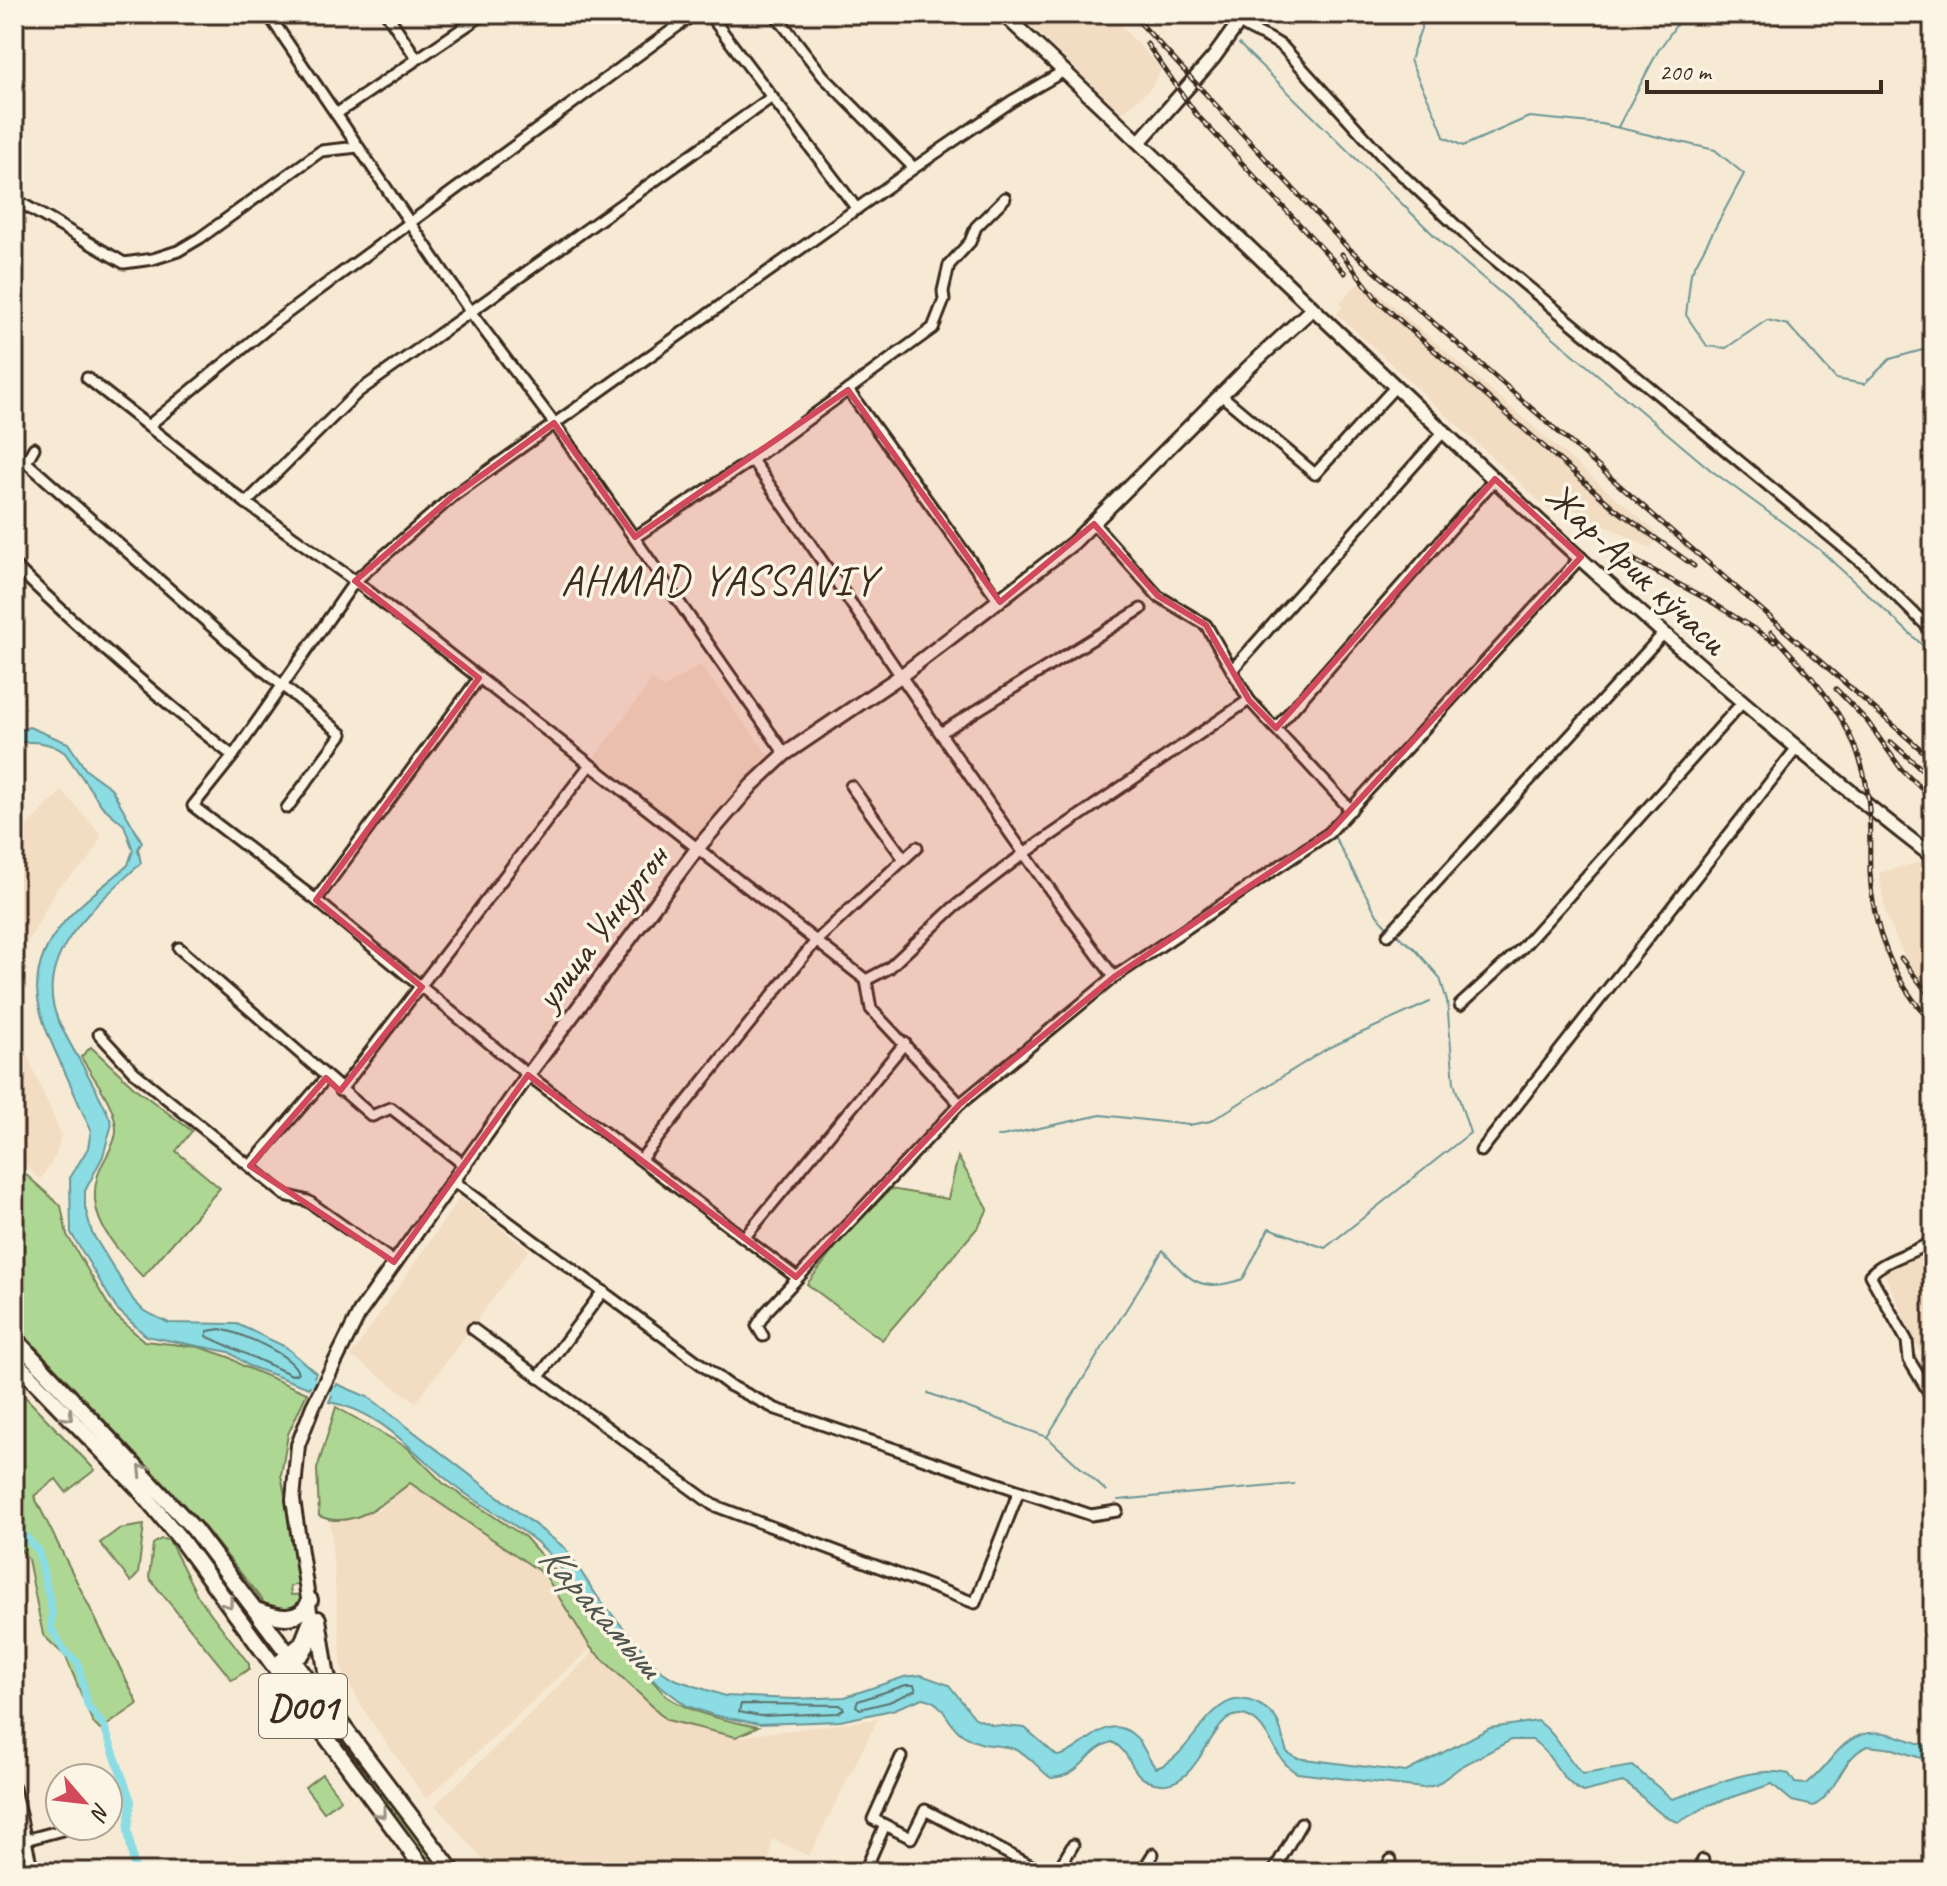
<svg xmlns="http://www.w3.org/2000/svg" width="1947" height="1886" font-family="Caveat,sans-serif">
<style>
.built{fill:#f2dcc2}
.green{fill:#afd794;stroke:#758059;stroke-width:2}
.water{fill:#8bdce3;stroke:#6b9594;stroke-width:2}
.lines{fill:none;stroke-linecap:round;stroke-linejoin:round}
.shore{stroke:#5b716d;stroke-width:2}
.stream{stroke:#6b9594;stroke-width:2}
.canal{stroke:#8bdce3;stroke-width:8}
.minor-casing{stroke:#3b2a1e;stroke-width:15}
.major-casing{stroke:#3b2a1e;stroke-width:18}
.highway-casing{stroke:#3b2a1e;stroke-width:20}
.minor{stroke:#fcf5e5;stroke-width:9}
.major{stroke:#fcf5e5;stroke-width:12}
.highway{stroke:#fcf5e5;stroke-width:14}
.rail-casing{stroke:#3b2a1e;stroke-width:5}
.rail{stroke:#fcf5e5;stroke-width:2;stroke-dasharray:6;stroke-linecap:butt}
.oneway{stroke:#9c9082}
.marked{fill:#d1495b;fill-opacity:0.2;stroke:#d1495b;stroke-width:6;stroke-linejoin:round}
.labels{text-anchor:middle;stroke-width:7;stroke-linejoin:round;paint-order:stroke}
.shield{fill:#fcf5e5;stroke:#75675a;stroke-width:2}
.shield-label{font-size:36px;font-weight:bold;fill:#3b2a1e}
.street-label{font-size:38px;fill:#3b2a1e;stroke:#fcf5e5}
.water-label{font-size:40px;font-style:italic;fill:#4f564f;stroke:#fcf5e5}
.quarter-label{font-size:42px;letter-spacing:2px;fill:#3b2a1e;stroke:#fcf5e5}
</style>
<rect width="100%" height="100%" fill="#f7ead5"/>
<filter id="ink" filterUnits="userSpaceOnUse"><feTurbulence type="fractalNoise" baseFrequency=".0125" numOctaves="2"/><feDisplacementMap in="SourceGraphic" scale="16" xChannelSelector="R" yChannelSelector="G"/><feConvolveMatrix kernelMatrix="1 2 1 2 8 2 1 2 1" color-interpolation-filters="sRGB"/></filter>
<g filter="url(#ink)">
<g class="built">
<path d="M1019,14H1110L1161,69L1151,88L1122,113Z"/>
<path d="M1362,279L1659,535L1650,548L1563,504L1549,510L1337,314L1342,307L1341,301Z"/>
<path d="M700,665L769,756L694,839L595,757L652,680L663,688Z"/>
<path d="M62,791L102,835L89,860L57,888L16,964L14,990V838Z"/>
<path d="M1919,862L1933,873V1000L1911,972L1886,915L1879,873Z"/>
<path d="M14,1025L61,1134L56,1155L40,1180L14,1153Z"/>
<path d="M460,1197L529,1250L416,1402L351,1356Z"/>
<path d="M1933,1243V1352L1919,1350L1882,1269L1914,1256Z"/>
<path d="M410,1483L545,1575L591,1648L426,1799L366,1714L342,1670L330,1521L379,1510Z"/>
<path d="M596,1650L667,1720L736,1737L878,1719L809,1856L772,1839L768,1872H494L435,1805Z"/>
</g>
<g class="green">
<path d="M91,1047L136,1089L192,1131L176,1151L220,1188L143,1277C114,1246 82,1215 100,1169C105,1158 117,1141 116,1129C115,1103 93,1078 81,1057Z"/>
<path d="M958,1157L988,1209L979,1226L882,1340L807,1284L850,1229L891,1189L948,1199Z"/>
<path d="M14,1164L61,1206L67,1235L113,1313L144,1341L199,1347L229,1357L243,1366L307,1393L288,1434L281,1475L302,1584L290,1586L291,1595L303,1594L302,1602L293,1611L269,1609L201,1523L14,1324Z"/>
<path d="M14,1385L95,1470L66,1492L56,1479L34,1496L138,1704L100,1730L93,1723L66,1657L43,1635L28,1559L14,1541Z"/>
<path d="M336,1407L408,1448L443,1483L525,1537L666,1696C694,1715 725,1720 758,1727L736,1737L667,1720L591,1648L545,1575L410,1483C386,1502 352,1531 319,1516L317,1469Z"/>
<path d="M144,1525L138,1574L131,1582L100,1543L119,1529Z"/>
<path d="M161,1539L169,1540L197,1595L249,1664V1669L232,1680L149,1578L153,1544Z"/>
<path d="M291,1672L443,1872H436L287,1675Z"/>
<path d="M322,1774L341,1799L324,1812L305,1787Z"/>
</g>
<g class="water">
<path d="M29,727L68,743L86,770L111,788L142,842L138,849L141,863C100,902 30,955 58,1020C74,1055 99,1088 112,1124L103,1156L85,1191V1207L92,1233L134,1301L144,1311L169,1323L237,1324L286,1347L316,1373L309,1388L249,1366L229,1352L146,1336L116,1308L71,1233L70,1178L88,1148L91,1130C81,1110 73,1089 63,1068C37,1013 20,973 65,921C84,899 108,883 128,865L133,850L124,825L102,806L65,753C50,741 32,741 14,743V732Z"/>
<path d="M337,1384L370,1398L565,1548L601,1602L660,1670L674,1679L725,1696L795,1699L845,1697L904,1677L921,1675L949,1685L975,1718L993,1725L1025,1728L1057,1756C1083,1752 1103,1714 1130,1732C1143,1741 1146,1757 1156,1768C1195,1758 1211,1678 1260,1705C1267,1709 1274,1714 1278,1722C1282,1731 1283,1742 1287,1752L1297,1758L1406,1772L1490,1728L1538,1721C1559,1736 1565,1758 1583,1774L1633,1766L1672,1799C1708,1789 1751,1764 1789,1774L1795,1783L1806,1784C1822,1773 1831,1756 1845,1744C1872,1720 1905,1739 1933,1749V1762L1893,1749L1867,1746C1840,1759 1839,1791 1814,1806L1792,1801L1772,1784L1709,1805L1679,1822C1657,1818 1642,1792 1623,1782L1583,1792C1558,1780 1554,1754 1532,1740H1511L1462,1766L1436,1785L1423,1788L1297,1773C1272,1759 1270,1723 1246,1716C1207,1704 1203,1803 1148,1781C1130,1774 1131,1751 1112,1742C1086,1749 1084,1776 1051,1778C1039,1770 1030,1755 1017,1750C997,1742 986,1750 963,1735C945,1723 946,1702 923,1698L892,1710L840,1721L759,1724L713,1715L687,1706L653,1680L572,1587C548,1535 494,1517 451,1483C412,1452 381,1411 329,1402Z"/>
</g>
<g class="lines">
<g class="shore">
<path d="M220,1329C239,1333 293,1354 298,1373L292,1375L206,1336L208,1331Z"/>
<path d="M906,1685H914L916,1690L889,1702L860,1709L856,1706L858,1701Z"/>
<path d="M741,1704L840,1705L844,1709L838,1713L760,1716L739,1712Z"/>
</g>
<g class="stream">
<path d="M1212,14L1221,24"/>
<path d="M1426,14L1410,60C1420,87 1436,109 1444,137L1463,146L1529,117L1602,124L1715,150L1744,174L1691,273L1686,315L1707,346L1726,348L1767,320L1788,325L1836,379L1864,384L1890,359L1933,347"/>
<path d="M1239,44L1445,246L1712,471L1819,549L1933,655"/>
<path d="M1618,127L1658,51L1684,14"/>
<path d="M1334,836L1377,915L1388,928"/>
<path d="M997,1137L1101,1115L1189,1125L1211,1121L1328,1048L1430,1002"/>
<path d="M928,1393L1047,1437L1106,1491"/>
<path d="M1047,1437L1163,1250C1190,1282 1201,1293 1243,1279L1269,1228L1325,1248L1470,1133L1454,1083L1447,1001L1440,978L1415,949L1396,934"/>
<path d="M1118,1500L1294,1484"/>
</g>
<g class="canal">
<path d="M302,1377L341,1394"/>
<path d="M14,1525L38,1550L52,1611L51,1628L65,1652L78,1663L88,1706L104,1726L131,1801L128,1830L135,1872"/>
</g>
<g class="minor-casing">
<g id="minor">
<path d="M268,14L472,314L554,423L785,754"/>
<path d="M387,14L417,59"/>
<path d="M709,14L857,209"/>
<path d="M775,14L823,76L914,168"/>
<path d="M1231,14C1246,32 1265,33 1283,47L1383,157L1470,239L1866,566L1933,632"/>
<path d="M712,18L728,14"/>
<path d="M336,114L484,14"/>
<path d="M14,199L124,263L153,259L178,251L200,238L321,151L358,147"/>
<path d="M87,378L246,503L355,581L866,980L889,968L953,908L1022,855L1249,700"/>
<path d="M848,390L1000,602"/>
<path d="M1221,395L1315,474L1396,386"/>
<path d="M148,426L275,322L694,14"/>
<path d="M34,448L26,462L236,648L342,734L287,808"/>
<path d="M752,460C873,632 988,809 1114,977"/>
<path d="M246,503L358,392L772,97"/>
<path d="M1094,524L1158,596L1206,625L1249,700L1351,810"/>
<path d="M635,537L752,460L933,328L944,300L943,291L949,265L970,242L976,227L1005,198"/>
<path d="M14,565C85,634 155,695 233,756"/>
<path d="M1232,670L1445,430"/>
<path d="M1276,728L1495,479"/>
<path d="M942,732L1141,609"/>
<path d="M851,786L904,859"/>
<path d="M316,900L479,678"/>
<path d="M1388,935L1663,634"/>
<path d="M179,948L372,1116L391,1108L463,1164"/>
<path d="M866,980L871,1009L960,1104"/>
<path d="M1460,1005L1522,948L1741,704"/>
<path d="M99,1034L134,1072L285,1195L308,1201L394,1262"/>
<path d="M340,1091L589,766"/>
<path d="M1481,1151L1796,749"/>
<path d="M641,1159L815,942L917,847"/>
<path d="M250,1166L326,1078"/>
<path d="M452,1180L729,1385L776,1409L1091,1515L1117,1511"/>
<path d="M744,1238L905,1043"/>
<path d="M1933,1241C1913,1254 1886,1258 1870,1275L1907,1341L1909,1360L1933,1399"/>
<path d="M796,1277L528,1075L316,900L193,806L233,756L355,581L453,496L914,168L1012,101L1064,71"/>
<path d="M473,1329L713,1505L975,1603L1019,1491"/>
<path d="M763,1336L757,1326L766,1312L960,1104L1114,977L1329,833L1581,557"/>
<path d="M538,1378L603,1291"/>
<path d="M901,1757L873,1819L911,1838L925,1810L1043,1872"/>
<path d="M14,1788L33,1872"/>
<path d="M108,1818L113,1816"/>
<path d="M14,1843L77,1826"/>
<path d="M879,1872L867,1866L885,1825"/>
<path d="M1057,1872L1073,1845"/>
<path d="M1142,1872L1153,1854"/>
<path d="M1273,1872L1301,1823"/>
<path d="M1383,1872L1391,1860"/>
<path d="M1697,1872L1703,1860"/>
</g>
</g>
<g class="major-casing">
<g id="major">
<path d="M1003,14C1309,299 1602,601 1933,857"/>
<path d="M1141,140L1214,57L1245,14"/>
<path d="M274,1666L301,1643L311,1618L293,1500L298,1445L313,1406L360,1312L528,1075L696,850L752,785L785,754L902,675L1073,543L1248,368L1312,309"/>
<path d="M280,1673L303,1654L316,1632"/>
</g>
</g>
<g class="highway-casing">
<g id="highway">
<path d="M14,1338L194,1529L453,1872"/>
<path d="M14,1360L138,1488L181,1540L426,1872"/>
<path d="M256,1610C276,1617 300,1625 310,1600"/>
<path d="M318,1619L326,1671L337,1712"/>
</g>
</g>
<use href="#minor" class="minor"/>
<use href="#major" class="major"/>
<use href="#highway" class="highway"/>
<g class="rail-casing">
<g id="rail">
<path d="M1132,14L1345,245L1933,760"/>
<path d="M1147,44L1196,114L1345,273"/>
<path d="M1342,254L1380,303L1614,508L1694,566"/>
<path d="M1606,545L1710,601L1775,642"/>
<path d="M1771,632C1811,676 1849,714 1864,774C1872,807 1869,839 1870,872C1872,926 1893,984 1933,1022"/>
<path d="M1836,689L1867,721L1902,770L1933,800"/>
<path d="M1891,742L1933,779"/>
<path d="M1901,958L1933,1000"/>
</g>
</g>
<use href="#rail" class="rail"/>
</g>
<defs><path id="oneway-chevron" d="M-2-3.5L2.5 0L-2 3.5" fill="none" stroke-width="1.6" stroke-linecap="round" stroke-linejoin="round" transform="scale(2)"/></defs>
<g class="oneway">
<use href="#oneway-chevron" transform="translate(68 1416) rotate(46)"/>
<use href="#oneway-chevron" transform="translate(143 1470) rotate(-134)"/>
<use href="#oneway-chevron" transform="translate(228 1603) rotate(53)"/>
<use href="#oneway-chevron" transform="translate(381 1813) rotate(54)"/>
</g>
</g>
<path class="marked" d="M848,390L1000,602L1094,524L1158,596L1206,625L1249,700L1276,728L1495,479L1581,557L1329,833L1114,977L960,1104L796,1277L528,1075L394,1262L250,1166L326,1078L340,1091L422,987L316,900L479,678L355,581L453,496L554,423L635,537Z"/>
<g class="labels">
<rect class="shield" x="259" y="1674" width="88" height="64" rx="6"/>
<g class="shield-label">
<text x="303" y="1719">D001</text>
</g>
<g class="street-label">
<text transform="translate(1637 568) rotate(43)" y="13">Жар-Арик кўчаси</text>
<text transform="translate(601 927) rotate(-53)" y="13">улица Ункургон</text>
</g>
<g class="water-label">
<text transform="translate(602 1610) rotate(48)" y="14">Каракамыш</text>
</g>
<g class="quarter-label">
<text x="719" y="594">AHMAD YASSAVIY</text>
</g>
</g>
<rect width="1947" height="1886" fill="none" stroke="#fcf5e5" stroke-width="48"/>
<rect x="24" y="24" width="1899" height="1838" fill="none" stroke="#3b2a1e" stroke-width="3" filter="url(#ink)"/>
<g transform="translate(84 1802) rotate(118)"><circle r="38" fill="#fcf5e5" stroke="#afa495" stroke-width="2"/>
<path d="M0-6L14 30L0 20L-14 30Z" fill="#d1495b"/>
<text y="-12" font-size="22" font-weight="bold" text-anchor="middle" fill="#3b2a1e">N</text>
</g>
<path d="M1647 80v12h234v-12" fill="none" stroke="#3b2a1e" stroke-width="4"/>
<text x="1659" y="80" font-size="24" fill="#3b2a1e" stroke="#fcf5e5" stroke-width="6" paint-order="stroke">200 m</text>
</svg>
